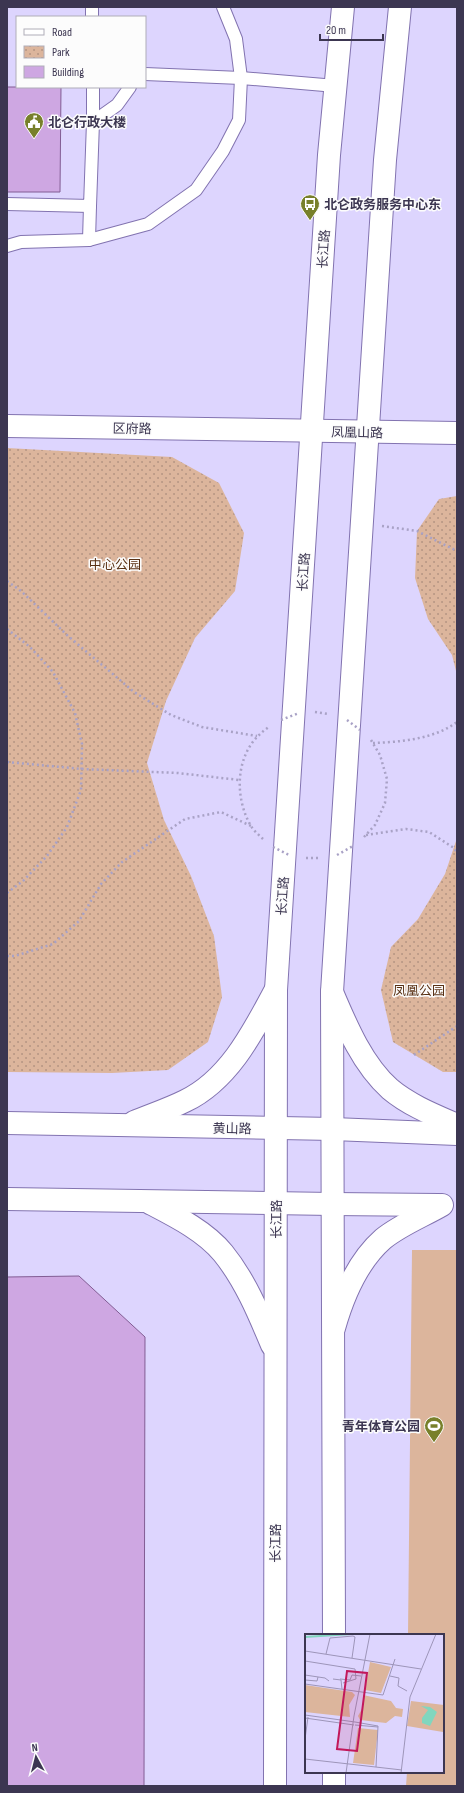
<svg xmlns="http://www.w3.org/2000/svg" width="464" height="1793" font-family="'Sofia Sans Condensed','Noto Sans SC',sans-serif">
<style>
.green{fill:#dcb59c}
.park{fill:url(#park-dots)}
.building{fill:#cea7e2;stroke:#825d94}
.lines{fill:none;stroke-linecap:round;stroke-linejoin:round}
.lane-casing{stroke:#8273b0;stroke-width:14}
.street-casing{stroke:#8273b0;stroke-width:24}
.secondary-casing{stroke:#8273b0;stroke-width:24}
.path{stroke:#a9a2c6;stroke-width:2.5;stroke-dasharray:2 3;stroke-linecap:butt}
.lane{stroke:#fff;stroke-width:12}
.street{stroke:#fff;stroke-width:22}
.secondary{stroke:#fff;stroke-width:22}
.path-bridge{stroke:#a9a2c6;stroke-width:2.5;stroke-dasharray:2 3;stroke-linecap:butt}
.labels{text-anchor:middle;stroke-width:3;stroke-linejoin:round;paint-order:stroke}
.poi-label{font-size:13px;font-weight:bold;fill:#3c3651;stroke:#fcfcfc;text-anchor:start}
.street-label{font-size:13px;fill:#3c3651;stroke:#fcfcfc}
.park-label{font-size:13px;fill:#593114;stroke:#fcfcfc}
.inset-river{fill:none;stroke:#81d6be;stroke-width:2}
.inset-road{fill:none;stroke:#9d95b9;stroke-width:1}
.view{fill:#c2185b;fill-opacity:0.15;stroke:#c2185b;stroke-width:2}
.inset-edge{fill:none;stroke:#3c3651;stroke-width:2}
</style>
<defs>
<pattern id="park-dots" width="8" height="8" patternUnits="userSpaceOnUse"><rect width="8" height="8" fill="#dcb59c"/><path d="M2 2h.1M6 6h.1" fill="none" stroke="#b49482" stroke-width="1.8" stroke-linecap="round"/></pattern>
</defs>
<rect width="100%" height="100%" fill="#ddd5fe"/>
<path class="green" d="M412,1250H457V1786H406L407,1772H443V1635H408Z"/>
<g class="park">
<path d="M7,448L172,457L219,483L244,533L235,591L195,638L166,701L147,763L164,820L191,876L214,936L222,997L208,1042L168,1070L112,1073L7,1072Z"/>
<path d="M457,496V675L452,655L428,619L415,578L417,531L439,499Z"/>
<path d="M457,838V1072H443L393,1042L381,990L391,947L418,919L445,874Z"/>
</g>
<g class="building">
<path d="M7,87H61L60,192H7Z"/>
<path d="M79,1276L145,1337L144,1786H7V1277Z"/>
</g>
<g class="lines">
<g class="lane-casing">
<g id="lane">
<path d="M92,17V7"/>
<path d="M145,74L241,78L336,86"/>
<path d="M93,87V122"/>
<path d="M7,204L90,206L93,122L117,105L130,87"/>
<path d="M89,240L90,206"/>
<path d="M7,246L21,242L89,240L148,224L196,190L223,151L239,120L241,78L236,39L223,7"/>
</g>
</g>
<g class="street-casing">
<g id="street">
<path d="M332,992C346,1025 362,1064 390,1089C409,1105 434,1115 457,1125"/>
<path d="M333,1129L457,1134"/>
<path d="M332,1204L439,1205"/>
<path d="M334,1328C343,1296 358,1261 383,1239C400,1225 423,1216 442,1205"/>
</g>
</g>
<g class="secondary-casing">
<g id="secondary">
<path d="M7,426L457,433"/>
<path d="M134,1122C151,1115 169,1109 185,1101C229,1080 253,1032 275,991"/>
<path d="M7,1123L333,1129"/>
<path d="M7,1199L332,1204"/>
<path d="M150,1203C175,1216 205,1231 223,1253C245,1280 259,1314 272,1345"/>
<path d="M334,1635L332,992L385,160L400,7"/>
<path d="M334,1772V1786"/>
<path d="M275,1786L276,990L329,155L343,7"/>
</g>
</g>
<g class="path">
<path d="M382,526L417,531L457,551"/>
<path d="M7,581L21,591L68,636L134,692L171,715L202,727L257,736"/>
<path d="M7,629L30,647L53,672L75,713L82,744L81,790L67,827L47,856L23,881L7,893"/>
<path d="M315,712L328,714"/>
<path d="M373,743C401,742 434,739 457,722"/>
<path d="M7,762L82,769L178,773L239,780"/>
<path d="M366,835L406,829L429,832L454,848L457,853"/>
<path d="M364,837L375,825L385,803L387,779L380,755L371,740"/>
<path d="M263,839C259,835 254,831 251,826C235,799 235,759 258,736C262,732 266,729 270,726"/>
<path d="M306,858H318"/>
<path d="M7,956H15L53,944L79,921L101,884L122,862L185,819L221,812L251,826"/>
<path d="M414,1055L457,1026"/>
</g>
<use href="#lane" class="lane"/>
<use href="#street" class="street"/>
<use href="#secondary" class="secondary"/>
<g class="path-bridge">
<path d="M281,720L299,713"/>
<path d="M347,720L360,730"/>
<path d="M273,847L289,855"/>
<path d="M337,855L353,846"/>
</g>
</g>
<defs>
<g id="civic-pin" transform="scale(1)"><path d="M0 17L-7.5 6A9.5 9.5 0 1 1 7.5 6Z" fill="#78802b" stroke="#fcfcfc"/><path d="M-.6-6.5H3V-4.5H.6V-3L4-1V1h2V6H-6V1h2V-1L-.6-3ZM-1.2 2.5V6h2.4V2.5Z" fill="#fff"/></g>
<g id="bus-pin" transform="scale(1)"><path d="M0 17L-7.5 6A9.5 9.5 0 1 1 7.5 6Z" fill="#78802b" stroke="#fcfcfc"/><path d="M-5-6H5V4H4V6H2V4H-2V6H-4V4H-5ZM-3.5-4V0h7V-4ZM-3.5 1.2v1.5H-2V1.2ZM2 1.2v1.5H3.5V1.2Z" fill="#fff"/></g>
<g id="stadium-pin" transform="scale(1)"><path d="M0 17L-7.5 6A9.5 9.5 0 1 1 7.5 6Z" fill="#78802b" stroke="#fcfcfc"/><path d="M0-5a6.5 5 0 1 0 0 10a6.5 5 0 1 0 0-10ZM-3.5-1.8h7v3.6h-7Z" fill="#fff"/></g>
</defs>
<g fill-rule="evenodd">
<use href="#civic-pin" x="34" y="122"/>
<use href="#bus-pin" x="310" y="204"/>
<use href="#stadium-pin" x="434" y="1426"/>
</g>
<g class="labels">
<g class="poi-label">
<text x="48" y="127">北仑行政大楼</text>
<text x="324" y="209">北仑政务服务中心东</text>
<text x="420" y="1431" text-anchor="end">青年体育公园</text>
</g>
<g class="street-label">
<text transform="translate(323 249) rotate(-86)" y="5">长江路</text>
<text transform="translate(132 428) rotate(1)" y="5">区府路</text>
<text transform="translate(357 432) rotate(1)" y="5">凤凰山路</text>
<text transform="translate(303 572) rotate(-86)" y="5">长江路</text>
<text transform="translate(282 896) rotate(-86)" y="5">长江路</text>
<text transform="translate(232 1128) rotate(1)" y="5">黄山路</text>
<text transform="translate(276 1219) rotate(-90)" y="5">长江路</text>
<text transform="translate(275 1543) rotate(-90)" y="5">长江路</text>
</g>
<g class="park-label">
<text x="115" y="569">中心公园</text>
<text x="419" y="995">凤凰公园</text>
</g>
</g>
<g transform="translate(305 1634)">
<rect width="139" height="139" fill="#ddd5fe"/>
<path d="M53,94L73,96L69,131L48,129Z" fill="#dcb59c"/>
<path d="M65,28L86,33L76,59L60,56ZM0,51L47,58L50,61L44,71L45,83L0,78ZM58,61L86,67L91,74L98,75L97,83L90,82L81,89L55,86L53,82L58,73ZM106,67L139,71L138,98L102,92Z" fill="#dcb59c"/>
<path d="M116,72L125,73L132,78L125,92L117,89V84L123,76Z" fill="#81d6be"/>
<path class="inset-river" d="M0,3L46,0"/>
<path class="inset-road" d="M0,17L116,35M21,20L25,4L48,2L50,3L47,24M0,27L50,35L51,45L38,49M0,41L20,44L24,47M85,42L94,44L93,52L102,57M28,45L36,46L37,55M35,45L45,46L47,41L56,42M0,46L12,47L13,43M0,50L78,61L90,25M0,81L50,88M0,84L49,91M50,88L73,92L71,133M50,91L73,93M0,105L3,83M0,125L97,136M41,139L49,82L65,0M96,139L105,63L131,0"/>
<path class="view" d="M42,37L62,39L52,117L32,115Z"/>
<rect width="139" height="139" class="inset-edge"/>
</g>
<rect width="464" height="1793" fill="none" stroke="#3c3651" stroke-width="16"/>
<rect x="16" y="16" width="130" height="72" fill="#fcfcfc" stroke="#afadb8"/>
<rect x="24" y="29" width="20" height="6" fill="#ffffff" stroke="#afadb8"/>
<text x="52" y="36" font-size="12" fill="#3c3651">Road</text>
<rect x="24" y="46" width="20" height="12" fill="url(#park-dots)" stroke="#afadb8"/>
<text x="52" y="56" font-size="12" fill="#3c3651">Park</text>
<rect x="24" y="66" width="20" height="12" fill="#cea7e2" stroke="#afadb8"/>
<text x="52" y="76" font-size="12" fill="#3c3651">Building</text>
<g transform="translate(36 1757) rotate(353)" stroke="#fcfcfc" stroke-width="3" paint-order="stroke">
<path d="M0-3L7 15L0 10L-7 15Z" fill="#3c3651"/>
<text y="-6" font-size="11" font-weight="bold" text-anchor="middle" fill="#3c3651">N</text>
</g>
<path d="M320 34v6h63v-6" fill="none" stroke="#3c3651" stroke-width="2"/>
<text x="326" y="34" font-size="12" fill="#3c3651" stroke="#fcfcfc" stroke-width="3" paint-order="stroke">20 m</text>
</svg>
